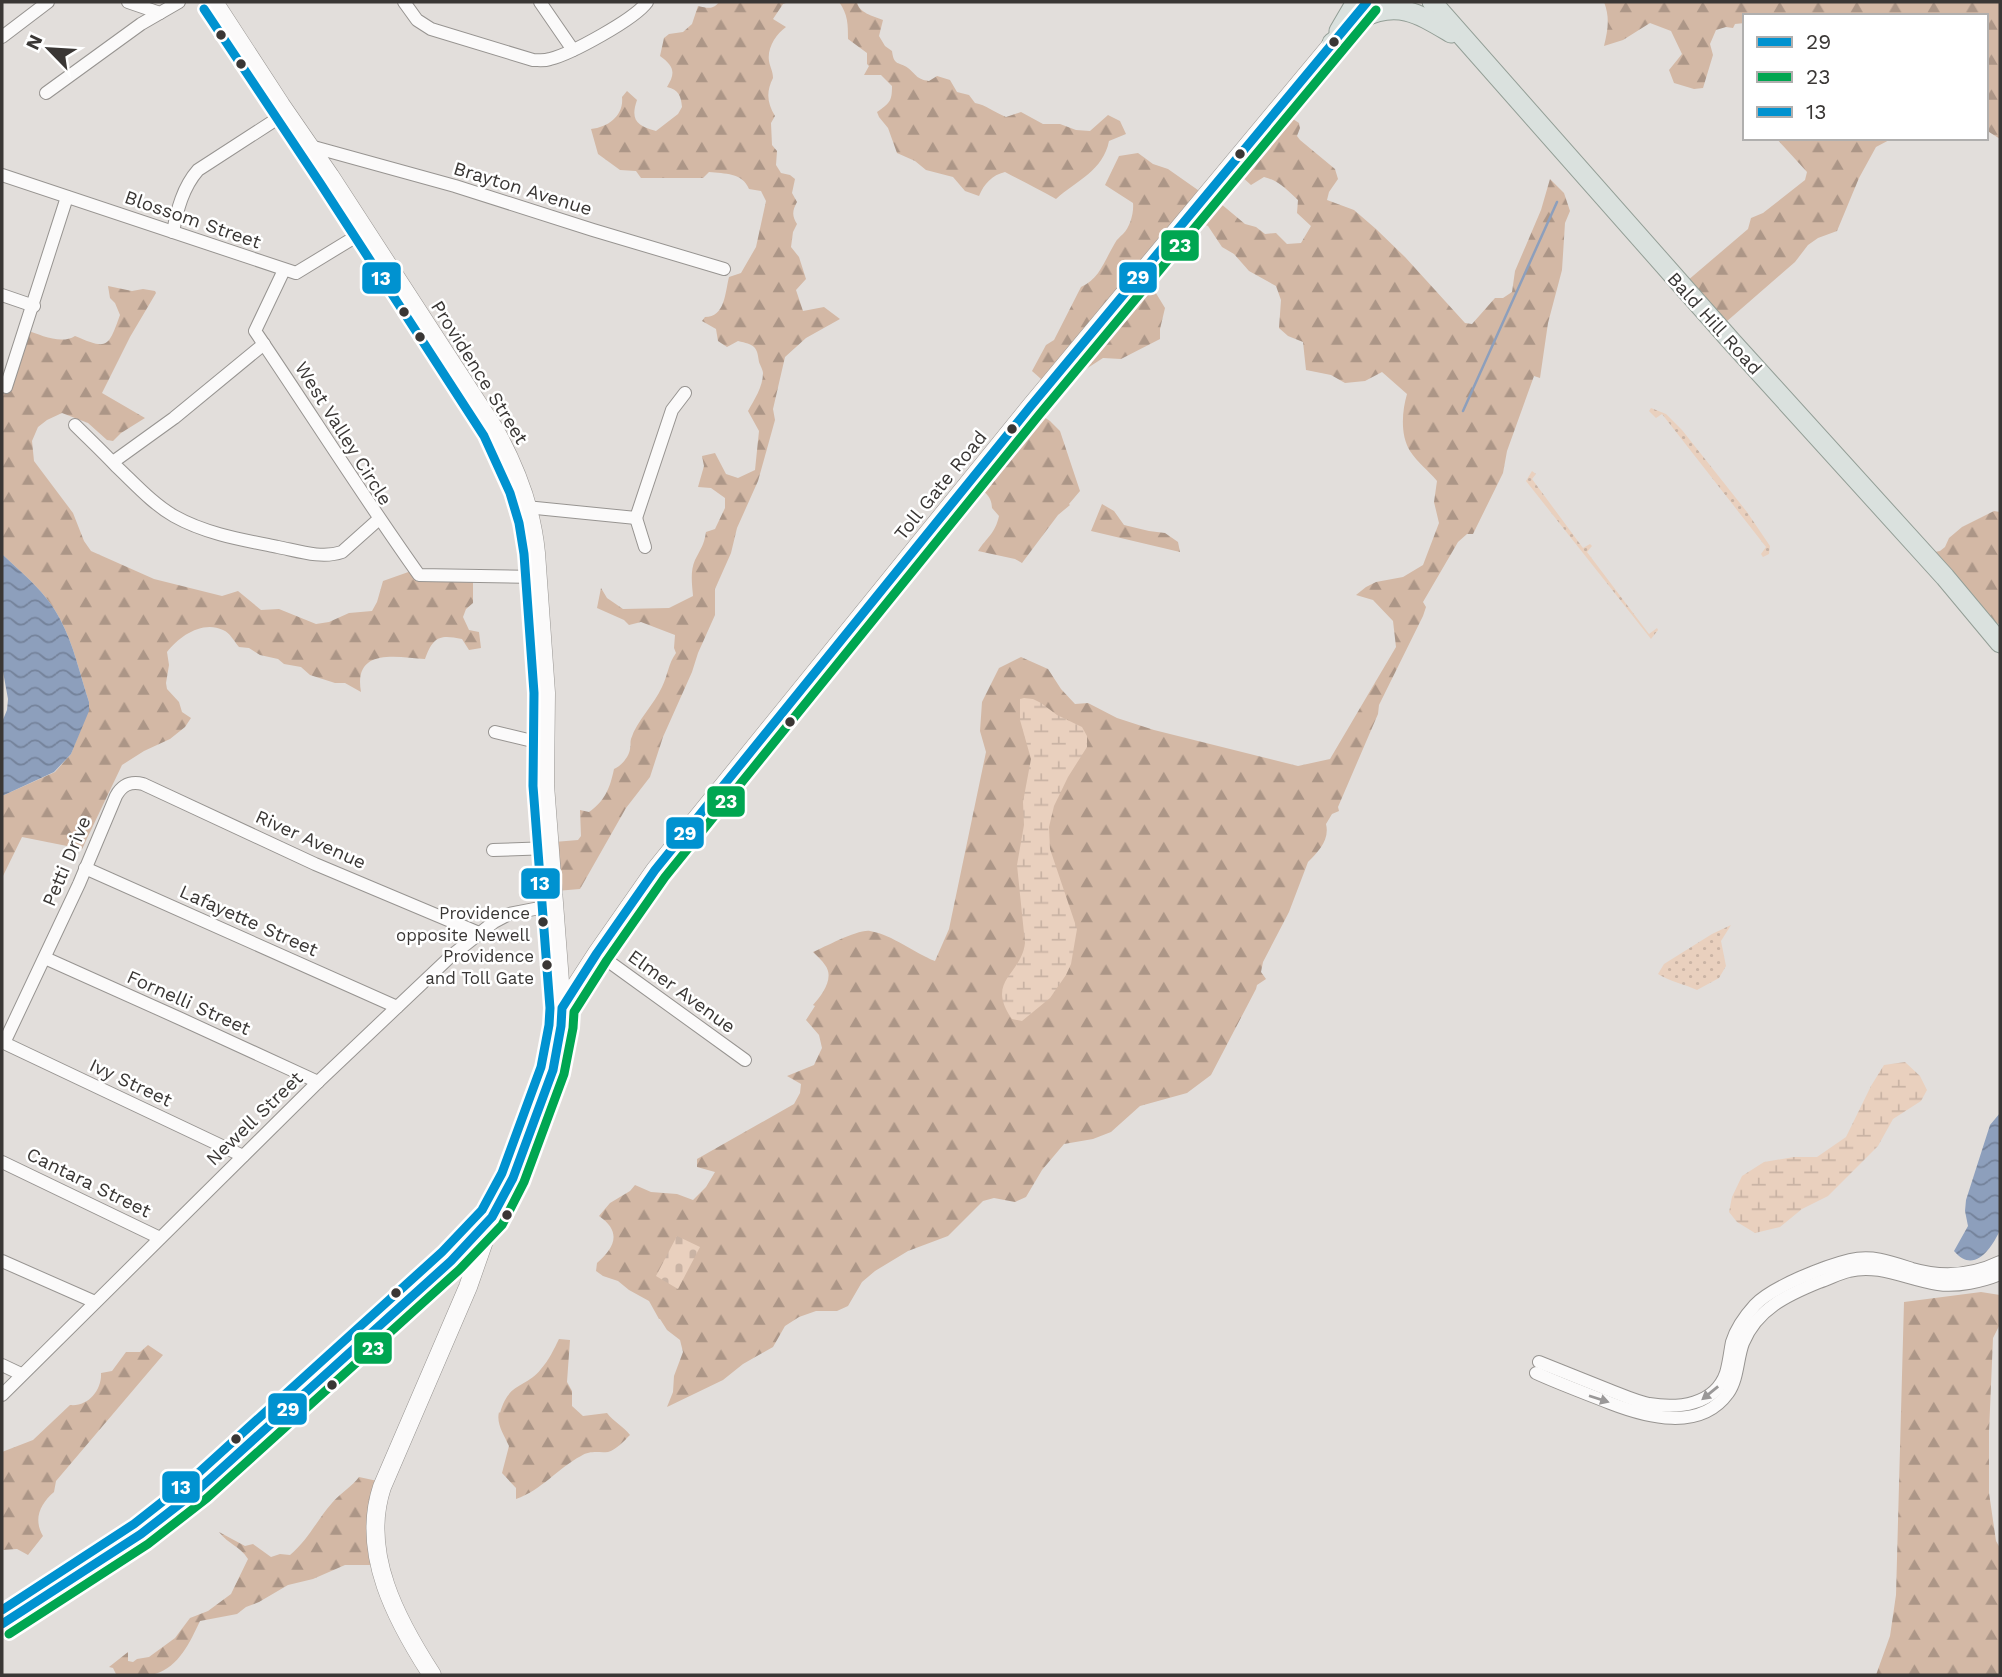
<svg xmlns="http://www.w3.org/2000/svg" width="2002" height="1677" font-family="'Work Sans',sans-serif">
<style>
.green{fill:url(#green-dots)}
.forest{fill:url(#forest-firs)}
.wetland{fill:url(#wetland-marsh)}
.cemetery{fill:url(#cemetery-stones)}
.water{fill:url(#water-waves)}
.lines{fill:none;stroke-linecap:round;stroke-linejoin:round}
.stream{stroke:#8d9fbc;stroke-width:2.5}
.minor-casing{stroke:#979491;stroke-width:14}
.secondary-casing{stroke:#979491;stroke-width:19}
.primary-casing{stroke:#939e96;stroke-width:21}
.minor{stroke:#fbfafa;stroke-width:12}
.secondary{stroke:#fbfafa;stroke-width:18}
.primary{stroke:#dae1de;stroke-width:19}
.bus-1-casing{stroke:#fff;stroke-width:14}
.bus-2-casing{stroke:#fff;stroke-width:14}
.bus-3-casing{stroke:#fff;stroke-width:14}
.bus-1{stroke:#0092d0;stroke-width:9}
.bus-2{stroke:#00a651;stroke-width:9}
.bus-3{stroke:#0092d0;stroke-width:9}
.oneway{fill:#9a9898}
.bus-dot{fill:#3a3735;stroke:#fff;stroke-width:2.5}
.labels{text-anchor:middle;stroke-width:5;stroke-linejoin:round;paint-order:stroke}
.bus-label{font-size:17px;fill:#3a3735;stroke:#fff;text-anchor:end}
.street-label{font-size:19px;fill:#3a3735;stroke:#fff}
.line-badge{stroke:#fff;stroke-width:2.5}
.badge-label{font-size:19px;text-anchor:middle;font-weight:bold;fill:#fff}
</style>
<defs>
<pattern id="green-dots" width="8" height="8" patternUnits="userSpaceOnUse" patternTransform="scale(1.75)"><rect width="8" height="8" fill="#e9d0be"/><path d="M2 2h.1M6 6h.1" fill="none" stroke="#c9b3a4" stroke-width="1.8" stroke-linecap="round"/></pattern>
<pattern id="forest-firs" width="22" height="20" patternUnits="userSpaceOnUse" patternTransform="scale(1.75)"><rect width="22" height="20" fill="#d3b8a5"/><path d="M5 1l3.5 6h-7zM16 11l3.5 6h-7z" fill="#ac9687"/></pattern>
<pattern id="wetland-marsh" width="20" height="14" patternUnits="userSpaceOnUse" patternTransform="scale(1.75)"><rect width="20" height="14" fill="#e9d0be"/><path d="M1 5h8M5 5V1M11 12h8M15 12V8" fill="none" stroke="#c9b3a4"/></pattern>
<pattern id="cemetery-stones" width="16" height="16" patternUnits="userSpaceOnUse" patternTransform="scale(1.75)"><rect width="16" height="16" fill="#e9d0be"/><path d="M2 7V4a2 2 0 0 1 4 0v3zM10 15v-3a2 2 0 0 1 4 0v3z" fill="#c9b3a4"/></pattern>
<pattern id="water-waves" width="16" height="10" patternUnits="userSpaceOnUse" patternTransform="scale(1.75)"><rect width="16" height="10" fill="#8d9fbc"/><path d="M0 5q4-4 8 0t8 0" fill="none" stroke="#74829a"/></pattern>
</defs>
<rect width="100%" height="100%" fill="#e2dedb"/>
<g class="green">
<path d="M1651,408L1666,414L1682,430L1747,512L1770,546L1769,554L1763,557L1761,554L1766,547L1662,414L1656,418L1649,411Z"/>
<path d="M1532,471L1536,474L1532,479L1583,548L1590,544L1592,546L1587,552L1649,634L1657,628L1658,630L1651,639L1526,481Z"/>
<path d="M1731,925L1721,941L1726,966L1719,978L1697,990C1684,984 1671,982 1658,974L1664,964L1712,934Z"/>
</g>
<g class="forest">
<path d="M719,2H789L783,4L773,19L786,27C776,34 767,48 769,61C770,67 773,71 773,78C766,92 767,103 775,116L771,123L772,145L777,151L776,165L781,173L790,175L795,179L792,193L797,202C792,211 792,216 797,224L793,232L791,247L799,257L806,279L796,290L803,311L824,307L840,319L806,338L785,357L773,409L775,420L758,481L737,528L731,553L715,589V615L698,653L692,672L663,737L650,777L626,808L580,889L556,891L554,842L578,840L581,836L580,810L589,812C605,801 610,788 614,769C621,766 629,757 630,749C631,744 630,743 631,739C637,720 654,705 662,687C668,675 668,664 676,653L674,648L675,635L641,622L629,625L624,620L597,608L601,588L607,598L623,609L669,608L693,596C692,584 690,571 695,560C701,548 704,545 706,532L715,529L725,508V498L711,488L698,487L704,466L702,456L715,453L726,474L738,478L755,470L759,431L748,411C754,400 763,387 763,373C763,370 760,365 759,362C757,345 754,345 738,341L727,347L718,341L716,329L702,321L705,317C725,317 725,293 729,277L741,273L756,247L766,201L761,191L749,189C742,172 725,174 709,172L703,178H641L636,171L620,170L598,154L591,129C609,127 624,115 622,97L627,91L637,100C630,120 637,126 656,131L678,114L682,107C681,96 679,90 667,87C676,73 674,66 660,56L664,38L669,34L683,32L692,24L698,6C708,8 713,10 719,2Z"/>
<path d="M839,2H857C859,13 873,16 883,20L879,36L885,46L892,51C894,67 899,61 908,68C917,75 916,79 929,81L937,76L950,80L957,92L969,95L975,103C986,105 994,112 1006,117L1021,112L1043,124H1060L1076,130L1090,131L1108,115L1120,121L1126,134L1109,141C1103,171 1077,180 1056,199C1038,189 1022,181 1005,172C992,175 984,184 979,196L965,191L953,177L926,170L915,161L897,153L888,128L879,117L877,112C890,103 892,101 892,86L881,75H864L869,66L867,64V53L848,39C848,25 848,14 839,2Z"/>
<path d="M1604,2H2000V139L1986,130V16H1745V23L1735,24L1733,28L1726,27L1716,30L1710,44L1713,55L1703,88L1694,89L1674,83L1669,70L1682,54L1671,31L1650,23L1623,40L1604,46C1608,30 1610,17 1604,2Z"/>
<path d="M1278,109L1299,123L1300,128L1297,136L1300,140L1335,169L1338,179L1329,192L1327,200L1354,210L1376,229L1405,257L1465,323L1472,324L1495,298H1503L1512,292L1515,271L1541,210L1550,179L1564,193L1570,211L1565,223L1562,270L1548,323L1540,378L1534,376L1507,451L1503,473L1473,534H1467L1458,542L1423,602L1426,607L1423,616L1379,705L1378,714L1338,807L1339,811L1332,814L1326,824C1330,840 1318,852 1308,862L1289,912L1263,962L1261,972L1266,979L1257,985L1256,989L1211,1075L1187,1093L1140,1106L1111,1132L1093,1139L1064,1144L1042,1170L1026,1197L1015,1202L994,1198L983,1201L948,1236L908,1251L875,1271L862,1282L848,1306L837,1311H816L799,1317L785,1326L773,1347L743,1364L723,1380L667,1407L673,1392L674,1376L683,1352L680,1340L667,1330L660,1319H659L649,1301L629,1290L618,1281L603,1276L596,1271L597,1263C615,1247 622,1232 599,1216L610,1203L630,1191L635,1185L651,1192L677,1194L693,1200L706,1187L715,1172L697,1167V1159L794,1104L800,1093L801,1084L787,1076L814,1065L822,1048L819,1035L806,1020L815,1006L813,1005C822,995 835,978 825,965C822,960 817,956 813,952C825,947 858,929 870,931C893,935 914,953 935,961L949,929L986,752L980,731L982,702L999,668L1021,657L1048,669L1061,689L1075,704L1088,703L1117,718L1154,730L1298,766L1330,759L1396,647L1393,621L1373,600L1356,595L1366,587L1376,582L1403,577L1423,565L1439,523L1434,502L1437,481C1429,471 1417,462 1410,451C1400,435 1402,411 1407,394L1382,372L1365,381L1345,383L1331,375L1306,370L1303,342L1288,336L1279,328L1281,300L1276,286L1249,271L1234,254L1222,247L1208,226L1188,218L1148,266L1151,285L1165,308L1160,329V339L1121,359L1103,358L1086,369L1077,354L1049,386L1032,371L1046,345L1054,340L1081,287C1100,279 1105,259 1115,243C1117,239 1120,237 1123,234C1130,227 1134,213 1133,203L1105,185L1119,156L1138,153L1153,164L1168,169L1205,195L1208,193L1245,224L1256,227L1265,234L1276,233L1287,244L1301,243L1311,226L1297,213L1298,200C1288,191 1278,180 1264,177L1251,185L1230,166Z"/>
<path d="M1776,138H1893L1876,147L1859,178L1837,231L1818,238L1808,245L1795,262L1718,329L1680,287L1748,229L1751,218L1763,213L1805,180L1807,172Z"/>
<path d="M108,286L132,291L143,289L155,291L156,293L130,337L102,393L145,418L121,433L113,441L107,440L88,423L62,413L47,420L38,427L32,441L34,461L73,513L84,541L91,551L154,579L222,596L238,591L261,610L279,609L316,624L329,622L349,613L372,611L377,602L383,581L414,570L473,580V603L466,609L463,617L469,630L479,632L481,648L469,650L462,639C439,634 433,637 425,659C397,657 353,647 361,692L345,683H335L310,675L301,667L284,664L278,659L260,655L249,648L239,647C234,641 230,633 223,630C203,620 179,636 167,652L169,665L166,683L167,689L179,702L182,712L191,718L185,727L170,739L144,751L122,765L82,849L22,837L2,878V796L55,772L71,754L88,711L89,702C80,675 74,645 60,619C47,593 23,574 2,554V384L26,330C41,335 61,345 75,336C108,350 108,348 120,315L115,303L110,298Z"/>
<path d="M1032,409L1050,421L1060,431L1080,491L1069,504L1070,505L1058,515L1022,563L1015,559L978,551C987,537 995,534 999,516L992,508C992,495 982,490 973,483Z"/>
<path d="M1102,504L1114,511L1124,525L1149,531L1165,533L1178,542L1180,552L1091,531Z"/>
<path d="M1994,511L2000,512V623L1995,625L1924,554L1940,551L1945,547L1949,538L1962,527Z"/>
<path d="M1981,1292L2000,1295V1324L1993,1338L1989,1432V1493L1996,1541L2000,1548V1675H1876L1890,1636L1896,1595L1904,1302Z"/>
<path d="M559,1339L570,1340L567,1382L572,1391V1406L583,1416L607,1413C614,1422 623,1426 630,1435C624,1441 616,1450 608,1452C598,1453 591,1450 581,1456C558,1468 542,1490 516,1499V1488L502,1473L509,1446C504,1435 496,1424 499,1412L500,1413C509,1381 525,1389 541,1369C549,1360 554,1349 559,1339Z"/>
<path d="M148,1345L163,1355L56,1481L54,1492C40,1504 33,1519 43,1536L28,1555L17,1549L2,1550V1452L33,1440L70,1405C88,1407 102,1390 101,1373L112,1371L126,1352H140Z"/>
<path d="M359,1477L382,1482L372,1565H345L313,1579L288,1585L259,1602L246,1607L237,1614L200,1621C190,1642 179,1667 155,1674C145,1677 132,1675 122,1675L116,1674L113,1668L109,1667L128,1652V1661L133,1662L137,1659L149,1657L175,1638L190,1618L208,1611L231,1594L248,1559C239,1545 229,1545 219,1532L245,1546L253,1544L271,1557L280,1554L290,1555C308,1540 317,1520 332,1503C339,1494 353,1486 359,1477Z"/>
</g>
<g class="wetland">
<path d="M1024,698L1033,699L1041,703L1057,715L1082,727L1087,736V747L1068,777L1054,806L1049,827L1050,849L1077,929L1071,964L1066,975L1050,998L1022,1021L1012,1019C985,980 1021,976 1025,943L1017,865L1024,825L1023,802L1031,759L1020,720V699Z"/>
<path d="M1905,1062L1920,1076L1927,1090L1921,1101L1893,1119L1878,1146L1828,1196L1802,1209L1780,1227L1755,1233L1737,1222L1729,1212L1732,1197L1742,1176L1764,1162L1794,1157H1817L1846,1137L1871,1086L1884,1065Z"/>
</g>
<path class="cemetery" d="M677,1236L700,1247L678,1289L656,1276Z"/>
<g class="water">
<path d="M2,554C23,574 47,593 60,619C74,645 80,675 89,702V711L71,754L54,772L2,796V722L7,710L8,699L2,666Z"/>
<path d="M2000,1113V1230C1992,1248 1974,1275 1954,1251L1968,1226L1965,1211L1966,1200L1990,1125Z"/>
</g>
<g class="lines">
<path class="stream" d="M1463,411L1557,202"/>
<g class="minor-casing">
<g id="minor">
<path d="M128,2L160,13L179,2"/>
<path d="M404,2L417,20L431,29L533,60C539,60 544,61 550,59C571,54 635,19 647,2"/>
<path d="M540,2L573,50"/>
<path d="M2,37L48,2"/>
<path d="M46,93L141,24L160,13"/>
<path d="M310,146L455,186L593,230L724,269"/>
<path d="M2,175L296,273L365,231"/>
<path d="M173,232C177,210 183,187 198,170L286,113"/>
<path d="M284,270L255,331C310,412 362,495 419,575L537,577"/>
<path d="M2,295L34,306"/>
<path d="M2,385L6,387L67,197"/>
<path d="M75,425C89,439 103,452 117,467C135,484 153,504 174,516C206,534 243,540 278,547C298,551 322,559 342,552L379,519"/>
<path d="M113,462L174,418L264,344"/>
<path d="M526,507L636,518"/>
<path d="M636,518L672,410L685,393"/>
<path d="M636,518L645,547"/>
<path d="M495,732L545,744"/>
<path d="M493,850L551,848"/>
<path d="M85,868L397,1007"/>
<path d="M597,953L745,1060"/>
<path d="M45,958L181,1019L318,1082"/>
<path d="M2,1042L243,1156"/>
<path d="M4,1043L79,884L116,796C122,785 130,781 143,784L315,864L479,933"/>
<path d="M2,1162L160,1238"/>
<path d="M2,1261L95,1302"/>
<path d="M1539,1362C1562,1371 1586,1381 1609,1390C1622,1395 1635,1401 1649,1404C1678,1409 1715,1405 1726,1373C1729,1363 1730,1352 1732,1342C1736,1329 1745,1316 1755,1305C1772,1287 1825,1266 1850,1260C1873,1255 1891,1262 1912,1269C1943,1278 1971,1276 2000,1262"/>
<path d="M2,1365L21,1374"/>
<path d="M1536,1373C1560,1384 1585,1393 1610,1403C1646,1417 1700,1432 1728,1393C1738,1379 1737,1359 1743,1343C1757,1309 1787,1295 1819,1282C1829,1279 1839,1273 1849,1271C1879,1263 1909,1280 1938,1284C1957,1287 1983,1281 2000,1274"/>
<path d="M2,1395L318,1082L451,956L494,922L509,914L555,905"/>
</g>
</g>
<g class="secondary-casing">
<g id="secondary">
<path d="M562,1007L597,953L655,870L1030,407L1367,2"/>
<path d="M2,1624L141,1534L203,1485L451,1261L492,1217L513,1178L553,1070L561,1026L562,1008L545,785L546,693L536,553C532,509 516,468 495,430L330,176L281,105L214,2"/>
<path d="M432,1675C397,1621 360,1553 382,1487L468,1287L490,1224"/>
</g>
</g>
<g class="primary-casing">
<g id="primary">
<path d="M1432,2L1732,342L1945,577L2000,643"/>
<path d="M1339,31L1356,2"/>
<path d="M1332,43C1343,35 1352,26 1362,18C1398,0 1419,14 1451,33"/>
</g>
</g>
<use href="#minor" class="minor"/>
<use href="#secondary" class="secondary"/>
<use href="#primary" class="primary"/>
<g class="bus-1-casing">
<path id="bus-1" d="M2,1624L141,1534L199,1489L451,1261L492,1217L513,1178L553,1070L561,1026L562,1008L597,953L655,870L1030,407L1367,2"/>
</g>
<g class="bus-2-casing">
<path id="bus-2" d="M9,1634L148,1544L207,1498L459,1270L502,1225L524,1182L564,1074L573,1028L574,1012L607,960L665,877L1039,415L1376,10"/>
</g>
<g class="bus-3-casing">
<path id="bus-3" d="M2,1610L134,1524L195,1476L442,1252L482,1210L502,1173L541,1067L549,1025L550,1008L533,786L534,693L524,554L519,523L510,493L484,436L320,183L204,9"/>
</g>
<use href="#bus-1" class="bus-1"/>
<use href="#bus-2" class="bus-2"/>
<use href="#bus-3" class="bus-3"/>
</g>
<defs><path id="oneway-solid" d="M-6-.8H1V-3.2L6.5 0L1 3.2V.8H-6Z" transform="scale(1.75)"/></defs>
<g class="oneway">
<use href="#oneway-solid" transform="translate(1710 1393) rotate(141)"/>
<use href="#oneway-solid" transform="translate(1599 1399) rotate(18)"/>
</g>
<g class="bus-dot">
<circle cx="221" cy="35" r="6"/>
<circle cx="1334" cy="42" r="6"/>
<circle cx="241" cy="64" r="6"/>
<circle cx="1240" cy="154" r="6"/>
<circle cx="404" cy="312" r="6"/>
<circle cx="420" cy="337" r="6"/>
<circle cx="1012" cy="429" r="6"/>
<circle cx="790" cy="722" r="6"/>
<circle cx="543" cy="922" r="6"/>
<circle cx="547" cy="965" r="6"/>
<circle cx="507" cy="1215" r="6"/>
<circle cx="396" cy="1293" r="6"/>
<circle cx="332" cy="1385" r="6"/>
<circle cx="236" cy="1439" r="6"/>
</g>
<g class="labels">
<g class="bus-label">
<text x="530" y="919">Providence<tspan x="530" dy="22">opposite Newell</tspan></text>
<text x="534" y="962">Providence<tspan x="534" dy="22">and Toll Gate</tspan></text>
</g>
<g class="street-label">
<text transform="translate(523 188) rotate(17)" y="7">Brayton Avenue</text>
<text transform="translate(193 219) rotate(19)" y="7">Blossom Street</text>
<text transform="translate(1715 323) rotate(48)" y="7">Bald Hill Road</text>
<text transform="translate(480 372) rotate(58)" y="7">Providence Street</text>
<text transform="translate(344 433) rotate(58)" y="7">West Valley Circle</text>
<text transform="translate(940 485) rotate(-51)" y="7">Toll Gate Road</text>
<text transform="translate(311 839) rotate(24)" y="7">River Avenue</text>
<text transform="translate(66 861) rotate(-67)" y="7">Petti Drive</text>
<text transform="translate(249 920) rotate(24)" y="7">Lafayette Street</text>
<text transform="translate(682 991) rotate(36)" y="7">Elmer Avenue</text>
<text transform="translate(189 1002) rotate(24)" y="7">Fornelli Street</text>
<text transform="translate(131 1082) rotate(25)" y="7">Ivy Street</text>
<text transform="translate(254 1118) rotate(-44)" y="7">Newell Street</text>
<text transform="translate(89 1182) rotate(26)" y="7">Cantara Street</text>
</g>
</g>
<g class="line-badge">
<rect x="1160" y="229" width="40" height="33" rx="7" fill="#00a651"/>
<rect x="1118" y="261" width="40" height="33" rx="7" fill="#0092d0"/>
<rect x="361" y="261" width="41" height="34" rx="7" fill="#0092d0"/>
<rect x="706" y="785" width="40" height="33" rx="7" fill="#00a651"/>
<rect x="665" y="816" width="40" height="34" rx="7" fill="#0092d0"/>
<rect x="520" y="867" width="41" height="33" rx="7" fill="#0092d0"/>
<rect x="353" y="1331" width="40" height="34" rx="7" fill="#00a651"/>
<rect x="267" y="1392" width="41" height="34" rx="7" fill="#0092d0"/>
<rect x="161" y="1470" width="40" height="34" rx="7" fill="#0092d0"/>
</g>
<g class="badge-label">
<text x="1180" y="252">23</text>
<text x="1138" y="284">29</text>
<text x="381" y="285">13</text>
<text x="726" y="808">23</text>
<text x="685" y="840">29</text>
<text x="540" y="890">13</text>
<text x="373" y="1355">23</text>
<text x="288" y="1416">29</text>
<text x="181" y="1494">13</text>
</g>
<rect width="2002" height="1677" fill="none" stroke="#3a3735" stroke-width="7"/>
<rect x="1743" y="14" width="245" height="126" fill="#ffffff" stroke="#b0afae" stroke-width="2"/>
<rect x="1757" y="37" width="35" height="10" fill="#0092d0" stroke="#b0afae" stroke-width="2"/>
<text x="1806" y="49" font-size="21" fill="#3a3735">29</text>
<rect x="1757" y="72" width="35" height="10" fill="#00a651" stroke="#b0afae" stroke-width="2"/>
<text x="1806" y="84" font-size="21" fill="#3a3735">23</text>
<rect x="1757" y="107" width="35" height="10" fill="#0092d0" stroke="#b0afae" stroke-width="2"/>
<text x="1806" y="119" font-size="21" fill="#3a3735">13</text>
<g transform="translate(49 49) rotate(295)" stroke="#ffffff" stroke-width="5" paint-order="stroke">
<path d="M0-5L12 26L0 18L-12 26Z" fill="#3a3735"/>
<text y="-10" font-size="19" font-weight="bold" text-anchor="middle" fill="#3a3735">N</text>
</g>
</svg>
